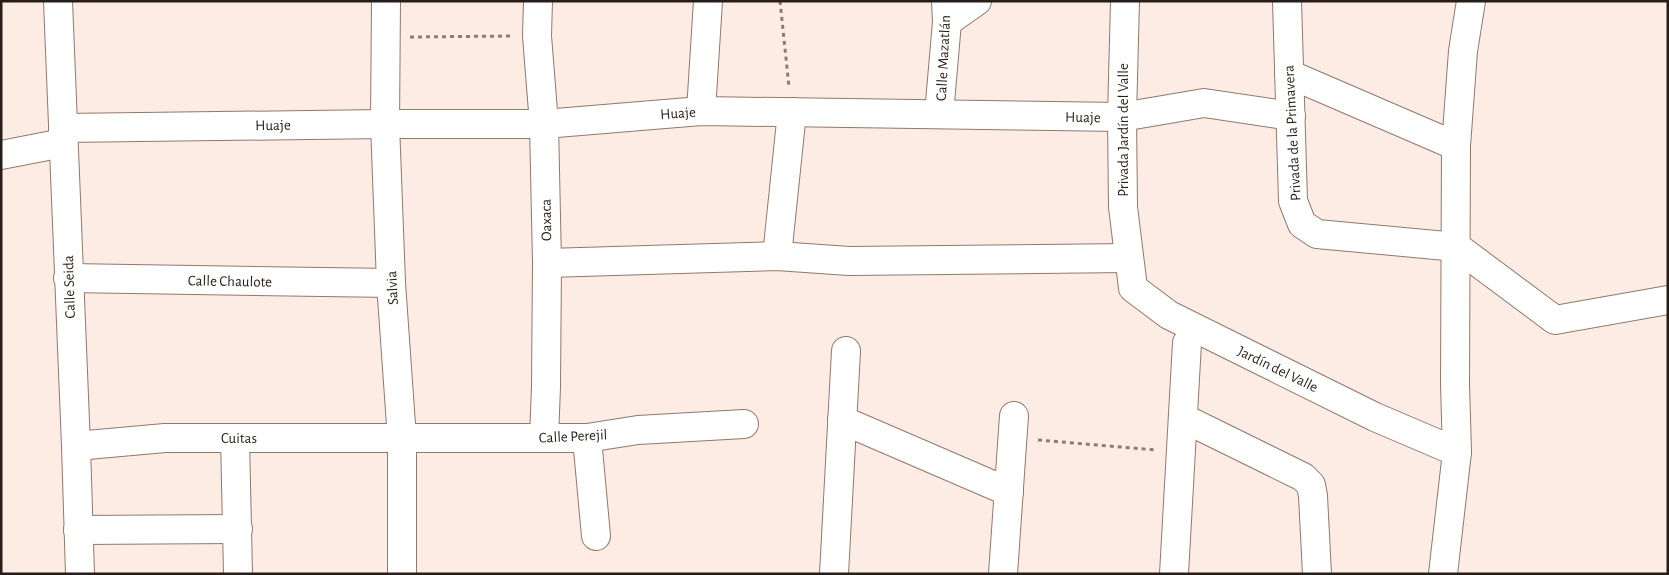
<svg xmlns="http://www.w3.org/2000/svg" width="1669" height="575" font-family="'Alegreya Sans',sans-serif">
<style>
.lines{fill:none;stroke-linecap:round;stroke-linejoin:round}
.minor-casing{stroke:#90786c;stroke-width:30}
.path{stroke:#897c76;stroke-width:3;stroke-dasharray:4 4;stroke-linecap:butt}
.minor{stroke:#fff;stroke-width:28}
.labels{text-anchor:middle;stroke-width:5;stroke-linejoin:round;paint-order:stroke}
.street-label{font-size:15px;fill:#271e19;stroke:#fff}
</style>
<rect width="100%" height="100%" fill="#fdece4"/>
<g class="lines">
<g class="minor-casing">
<g id="minor">
<path d="M58,1L76,446L80,574"/>
<path d="M386,1L385,124L391,283L402,439V574"/>
<path d="M538,1L537,36L544,124L547,263L546,387L544,438"/>
<path d="M1125,1L1122,117L1123,207L1133,288L1169,315L1375,417L1457,452"/>
<path d="M1287,1L1293,201L1302,224L1317,234L1457,247"/>
<path d="M947,22L977,1"/>
<path d="M1289,74L1456,146"/>
<path d="M701,111L708,1"/>
<path d="M939,114L947,22L946,1"/>
<path d="M63,128L385,124H544L701,111L1122,117L1204,103L1291,116"/>
<path d="M1,155L63,143"/>
<path d="M1457,247L1555,320L1668,300"/>
<path d="M777,256L792,112"/>
<path d="M547,263L777,256L849,261L1129,258"/>
<path d="M68,278L391,283"/>
<path d="M1183,418L1303,477L1311,485L1313,496L1317,574"/>
<path d="M842,420L1009,492"/>
<path d="M235,438L238,574"/>
<path d="M587,438L596,536"/>
<path d="M76,446L165,438H587L638,430L744,424"/>
<path d="M78,530L238,529"/>
<path d="M834,574L846,351"/>
<path d="M1003,574L1014,416"/>
<path d="M1174,574L1187,343"/>
<path d="M1443,574L1457,452L1455,384L1456,146L1463,51L1471,1"/>
</g>
</g>
<g class="path">
<path d="M780,1L789,87"/>
<path d="M410,37L512,36"/>
<path d="M1038,440L1156,450"/>
</g>
<use href="#minor" class="minor"/>
</g>
<g class="labels">
<g class="street-label">
<text transform="translate(943 58) rotate(-87)" y="5">Calle Mazatlán</text>
<text transform="translate(678 113) rotate(-4)" y="5">Huaje</text>
<text transform="translate(1083 117) rotate(1)" y="5">Huaje</text>
<text transform="translate(273 125) rotate(-1)" y="5">Huaje</text>
<text transform="translate(1123 130) rotate(-90)" y="5">Privada Jardín del Valle</text>
<text transform="translate(1292 133) rotate(-93)" y="5">Privada de la Primavera</text>
<text transform="translate(546 220) rotate(-91)" y="5">Oaxaca</text>
<text transform="translate(230 281) rotate(1)" y="5">Calle Chaulote</text>
<text transform="translate(69 287) rotate(-92)" y="5">Calle Seida</text>
<text transform="translate(392 288) rotate(-93)" y="5">Salvia</text>
<text transform="translate(1278 369) rotate(26)" y="5">Jardín del Valle</text>
<text transform="translate(573 436) rotate(-3)" y="5">Calle Perejil</text>
<text x="239" y="443">Cuitas</text>
</g>
</g>
<rect width="1669" height="575" fill="none" stroke="#271e19" stroke-width="5"/>
</svg>
